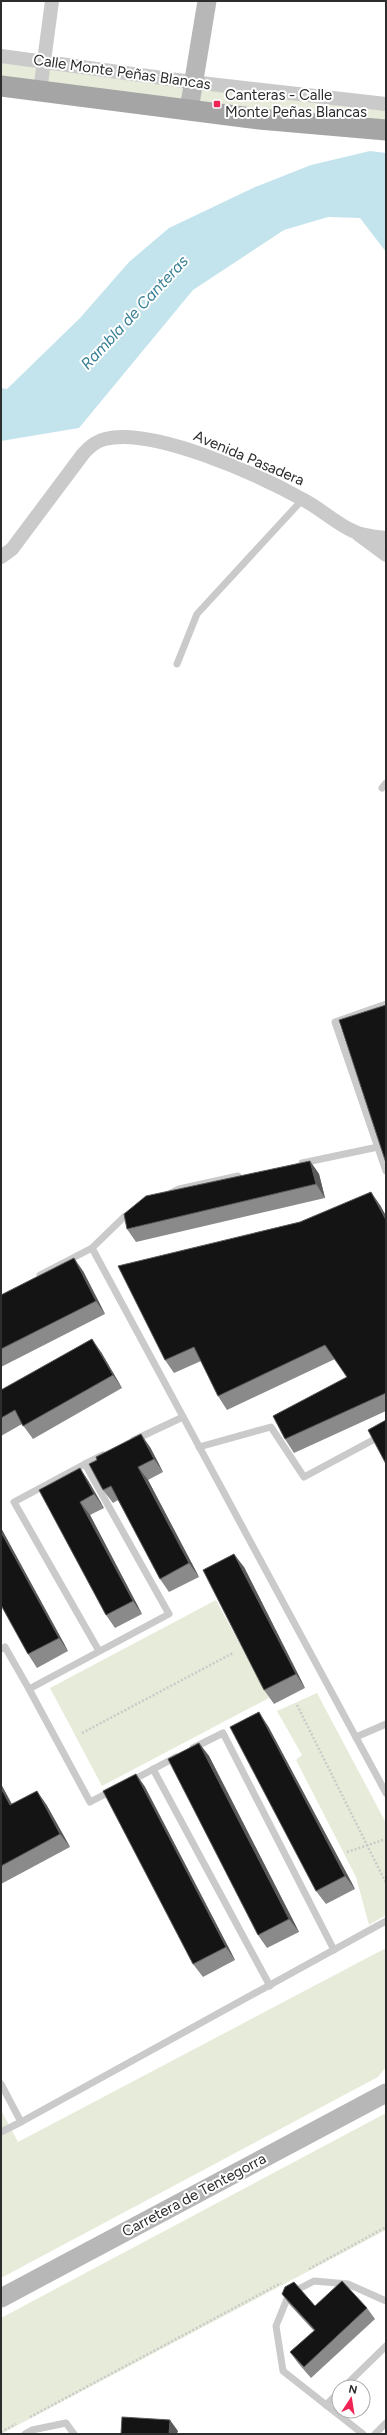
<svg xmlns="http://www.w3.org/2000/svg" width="387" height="2435" font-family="Figtree,sans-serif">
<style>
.green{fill:#e6ecd9}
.water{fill:#c4e4ed}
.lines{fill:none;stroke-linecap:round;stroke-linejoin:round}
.path{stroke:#cacaca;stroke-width:2.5;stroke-dasharray:2 2;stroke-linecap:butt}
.lane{stroke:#cacaca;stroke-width:7}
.street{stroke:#cacaca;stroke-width:14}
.secondary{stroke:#b7b7b7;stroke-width:19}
.primary{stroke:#a5a5a5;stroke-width:21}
.wall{fill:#8a8a8a}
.shaded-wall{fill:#5a5a5a}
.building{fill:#141414;stroke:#5a5a5a}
.poi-dot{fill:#f02355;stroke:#fff;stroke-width:1.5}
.labels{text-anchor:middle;stroke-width:4;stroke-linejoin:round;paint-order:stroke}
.street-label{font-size:15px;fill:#2d2d2d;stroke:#fff}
.poi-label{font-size:15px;fill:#2d2d2d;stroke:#fff;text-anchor:start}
.water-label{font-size:16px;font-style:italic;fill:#377f94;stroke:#fff}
</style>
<rect width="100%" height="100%" fill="#fff"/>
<g class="green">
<path d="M1,56L386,104V130L1,86Z"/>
<path d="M216,1600L269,1698L102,1786L50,1688Z"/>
<path d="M317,1693L386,1823V1915L369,1925L356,1877L296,1760L302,1755L277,1711Z"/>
<path d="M386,1948V2067L378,2077L1,2278V2110L18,2142Z"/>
<path d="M386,2113V2230L1,2434V2318Z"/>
</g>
<path class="water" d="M370,151L386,153V252L360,218L328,217L284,230L193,290L79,428L1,441V388L7,389L80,318L129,262L169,228L253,188L311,165Z"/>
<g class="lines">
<g class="path">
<path d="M297,1705L386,1883"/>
<path d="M82,1733L233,1653"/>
<path d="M347,1852L386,1839"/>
<path d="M309,2269L386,2227"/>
<path d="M30,2417L281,2283"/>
<path d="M1,2432L16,2424"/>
</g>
<g class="lane">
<path d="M177,664L197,614L303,499"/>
<path d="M382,788L386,783"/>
<path d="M386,1004L335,1022L386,1171"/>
<path d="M302,1163L378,1147"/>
<path d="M169,1194L179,1189L238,1176"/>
<path d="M92,1248L386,1793"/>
<path d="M40,1275L92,1248L124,1217L132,1213"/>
<path d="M134,1440L183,1417"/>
<path d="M199,1447L271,1427L304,1477L386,1433"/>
<path d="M85,1464L14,1502L99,1651"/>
<path d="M1,1649L5,1647L29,1689L169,1614L85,1464L103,1455"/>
<path d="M29,1689L90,1802L113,1790"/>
<path d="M356,1737L386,1724"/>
<path d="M193,1748L223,1733L334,1950"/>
<path d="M153,1769L270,1986"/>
<path d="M131,1781L176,1757"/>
<path d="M1,2084L21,2122L386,1921"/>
<path d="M1,2132L21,2122"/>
<path d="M344,2387L386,2346"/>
<path d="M326,2405L339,2392"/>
<path d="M25,2434L32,2430L66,2423L74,2434"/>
<path d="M363,2434L283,2371L276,2326L289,2294L314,2281L348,2284L386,2301"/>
<path d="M375,2434L386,2423"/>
</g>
<g class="street">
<path d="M1,56L192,82L386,104"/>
<path d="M40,91L52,1"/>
<path d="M359,535L386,555"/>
<path d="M1,557L12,549L83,454C89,447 96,441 105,439C153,427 259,475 302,499C320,508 335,523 353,531C363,536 376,537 386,538"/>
</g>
<g class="secondary">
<path d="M189,110L207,1"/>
<path d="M1,2298L386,2093"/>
</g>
<path class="primary" d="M1,86L259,119L386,130"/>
</g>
<g class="wall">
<path d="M310,1161L319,1174L325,1198L136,1242L127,1229Z"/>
<path d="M380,1205L386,1216V1411L294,1453L285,1439L347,1377L335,1359L227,1410L218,1396L201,1361L174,1373L165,1360Z"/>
<path d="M83,1271L105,1314L1,1367V1295Z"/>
<path d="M101,1352L122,1388L33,1439L22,1424L1,1436V1390Z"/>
<path d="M150,1447L163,1472L148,1480L199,1577L169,1592L160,1579L118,1500L113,1503L103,1490Z"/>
<path d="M80,1468L89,1482L104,1508L90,1515L142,1614L115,1628L106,1615L39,1490Z"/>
<path d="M1,1528L68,1651L37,1668L28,1654L1,1605Z"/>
<path d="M244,1567L305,1688L274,1704L264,1690Z"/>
<path d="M268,1726L355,1889L326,1904L316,1891Z"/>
<path d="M199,1743L209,1756L299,1932L267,1948L258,1935Z"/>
<path d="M136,1774L145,1787L235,1960L203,1977L193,1964Z"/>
<path d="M1,1784L12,1804H46L70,1847L1,1884Z"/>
<path d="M282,2294L315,2306L367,2308L375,2319L311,2378L298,2363L290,2352L314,2331L290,2305Z"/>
</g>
<g class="shaded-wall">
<path d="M310,1161L319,1174L325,1198L316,1184Z"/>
<path d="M371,1192L380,1205L386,1216V1220Z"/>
<path d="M74,1258L83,1271L105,1314L96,1301Z"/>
<path d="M92,1339L101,1352L122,1388L113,1375Z"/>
<path d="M141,1434L150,1447L163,1472L154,1459Z"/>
<path d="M138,1467L148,1480L199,1577L189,1563Z"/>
<path d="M80,1468L89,1482L104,1508L94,1494Z"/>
<path d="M80,1502L90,1515L142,1614L133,1601Z"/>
<path d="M1,1528L68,1651L59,1638L1,1532Z"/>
<path d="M234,1554L244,1567L305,1688L296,1674Z"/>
<path d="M259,1712L268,1726L355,1889L345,1876Z"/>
<path d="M199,1743L209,1756L299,1932L289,1919Z"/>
<path d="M136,1774L145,1787L235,1960L226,1947Z"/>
<path d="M1,1784L19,1818L10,1805L1,1788Z"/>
<path d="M37,1791L46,1804L70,1847L60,1834Z"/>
<path d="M170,2420L178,2431L177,2434H169Z"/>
</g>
<g class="building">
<path d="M386,1005V1163L339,1020Z"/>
<path d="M310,1161L316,1184L127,1229L124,1214L146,1196Z"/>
<path d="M371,1192L386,1220V1393L285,1439L273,1416L347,1377L325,1345L218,1396L194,1347L165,1360L118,1266L300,1222Z"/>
<path d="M74,1258L96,1301L1,1349V1295Z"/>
<path d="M92,1339L113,1375L23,1426L15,1410L1,1418V1390Z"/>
<path d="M386,1420V1464L368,1430Z"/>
<path d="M141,1434L154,1459L138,1467L189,1563L160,1579L111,1486L103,1490L89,1464L97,1460L96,1457Z"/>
<path d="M80,1468L94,1494L80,1502L133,1601L106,1615L39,1490Z"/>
<path d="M1,1532L59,1638L28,1654L1,1605Z"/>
<path d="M234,1554L296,1674L264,1690L203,1570Z"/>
<path d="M259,1712L345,1876L316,1891L230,1727Z"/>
<path d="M199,1743L289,1919L258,1935L168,1759Z"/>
<path d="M136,1774L226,1947L193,1964L103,1791Z"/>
<path d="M1,1788L10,1805L37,1791L60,1834L1,1866Z"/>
<path d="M342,2281L367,2308L304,2367L290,2352L315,2330L282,2294L285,2287L294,2282L315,2306Z"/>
<path d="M122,2417L170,2420L169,2434H121Z"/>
</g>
<rect class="poi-dot" x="213" y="100" width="8" height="8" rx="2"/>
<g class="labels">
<g class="street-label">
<text transform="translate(122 72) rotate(8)" y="5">Calle Monte Peñas Blancas</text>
<text transform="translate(249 458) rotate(23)" y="5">Avenida Pasadera</text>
<text transform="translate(194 2195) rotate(-28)" y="5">Carretera de Tentegorra</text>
</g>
<g class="poi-label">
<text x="225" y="100">Canteras - Calle<tspan x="225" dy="17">Monte Peñas Blancas</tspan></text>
</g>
<g class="water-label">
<text transform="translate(134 312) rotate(-47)" y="6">Rambla de Canteras</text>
</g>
</g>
<rect width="387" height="2435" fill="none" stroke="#2d2d2d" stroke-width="4"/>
<g transform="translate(351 2399) rotate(12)"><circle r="19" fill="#ffffff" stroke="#ababab"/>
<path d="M0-3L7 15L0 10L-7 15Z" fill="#f02355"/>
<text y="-6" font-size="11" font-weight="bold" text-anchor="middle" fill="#2d2d2d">N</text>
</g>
</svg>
